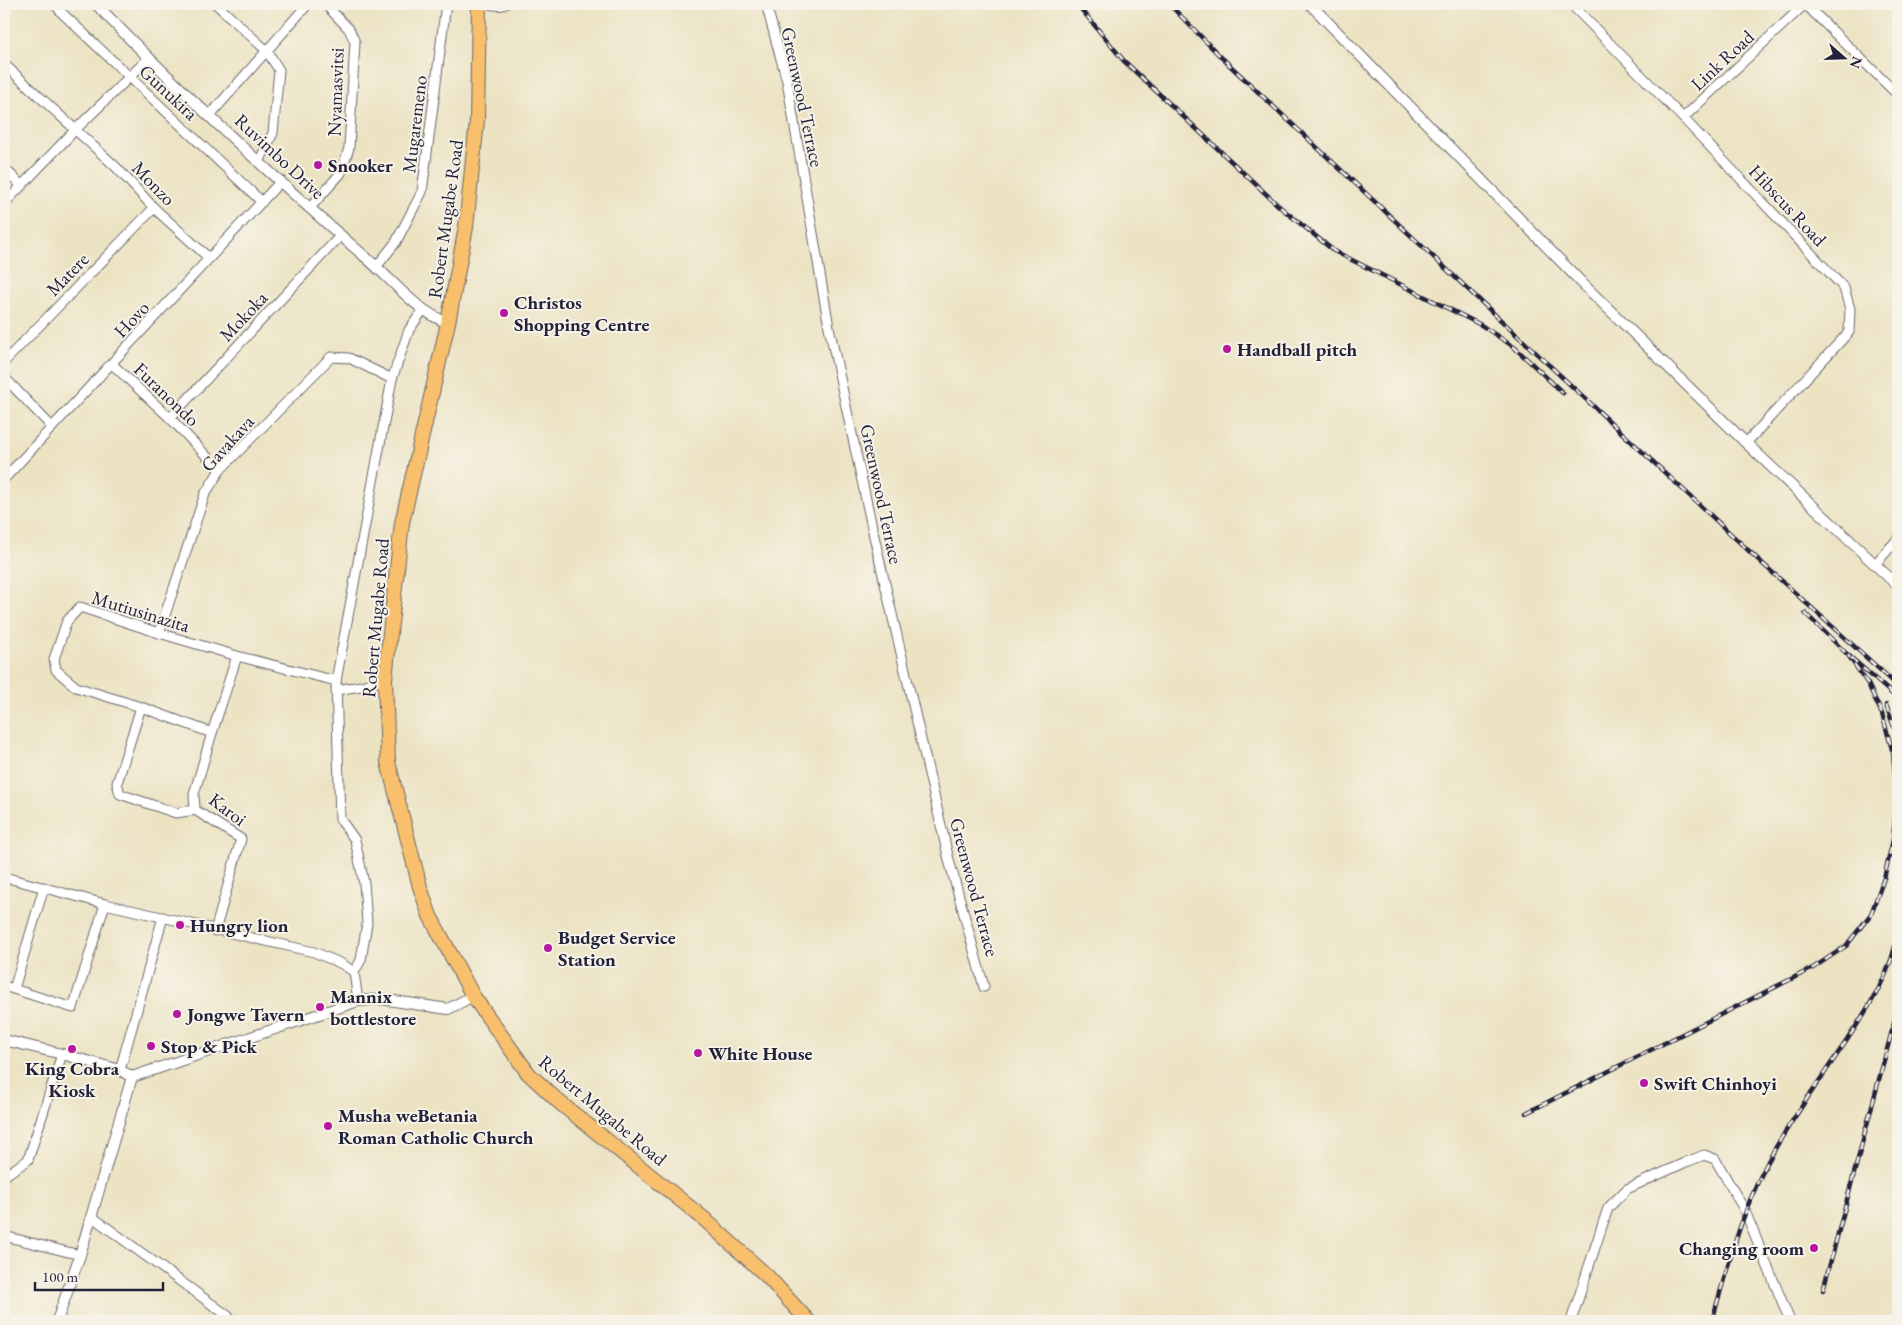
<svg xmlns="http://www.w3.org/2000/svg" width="1902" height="1325" font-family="'EB Garamond',serif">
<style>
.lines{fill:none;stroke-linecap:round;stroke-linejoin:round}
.minor-casing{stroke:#69666b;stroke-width:11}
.tertiary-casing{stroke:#69666b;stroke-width:12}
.primary-casing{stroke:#69666b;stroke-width:16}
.minor{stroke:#fff;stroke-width:9}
.tertiary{stroke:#fff;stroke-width:10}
.primary{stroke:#f8bf6c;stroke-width:14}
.rail-casing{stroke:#22223b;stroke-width:4.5}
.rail{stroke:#f7f3e8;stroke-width:2.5;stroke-dasharray:8;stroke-linecap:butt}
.poi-dot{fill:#b5179e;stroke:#f7f3e8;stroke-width:2}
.labels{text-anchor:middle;stroke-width:4;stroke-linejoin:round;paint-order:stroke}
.street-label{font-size:19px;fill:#22223b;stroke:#f7f3e8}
.poi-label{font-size:19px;font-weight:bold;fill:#22223b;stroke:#f7f3e8;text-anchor:start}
</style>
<rect width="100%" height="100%" fill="#f7f3e8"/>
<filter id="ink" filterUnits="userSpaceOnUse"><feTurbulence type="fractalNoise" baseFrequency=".02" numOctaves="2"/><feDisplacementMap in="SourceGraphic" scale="10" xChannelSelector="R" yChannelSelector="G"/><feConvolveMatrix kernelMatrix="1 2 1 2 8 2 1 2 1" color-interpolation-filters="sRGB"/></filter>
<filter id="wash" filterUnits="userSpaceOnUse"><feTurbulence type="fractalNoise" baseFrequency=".0096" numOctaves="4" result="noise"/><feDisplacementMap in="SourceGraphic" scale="20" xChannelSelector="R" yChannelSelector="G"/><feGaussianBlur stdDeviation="1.12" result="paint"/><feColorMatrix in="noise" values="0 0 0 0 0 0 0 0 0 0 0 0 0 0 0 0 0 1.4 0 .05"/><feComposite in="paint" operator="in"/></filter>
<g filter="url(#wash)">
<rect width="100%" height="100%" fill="#ece3c3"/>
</g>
<g filter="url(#ink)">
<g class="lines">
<g class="minor-casing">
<g id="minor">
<path d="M55,4L62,13L262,202"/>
<path d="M216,4L267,51L279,70L273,133L259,162"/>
<path d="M766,4L787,81L829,327L873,532L949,860L984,987"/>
<path d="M1571,4L1683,118L1844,288L1850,309L1849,332L1746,443"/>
<path d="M1805,4L1898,95"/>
<path d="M4,64L116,167L154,208L209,258"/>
<path d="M210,115L308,4"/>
<path d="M1683,118L1805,4"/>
<path d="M4,168L21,185"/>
<path d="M4,204L75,130L149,58"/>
<path d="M310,208L341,173L349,148L355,42L349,29L325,4"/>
<path d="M377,266L396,242L422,192L446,4"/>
<path d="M4,362L154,208"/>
<path d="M112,364L170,418L220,470"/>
<path d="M4,377L52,427"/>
<path d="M170,418L341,235"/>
<path d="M4,479L281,181"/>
<path d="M1875,564L1898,539"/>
<path d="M159,633L205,494L220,470L331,357L349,358L392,379"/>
<path d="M336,690L361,686L385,679"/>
<path d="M141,707L117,783L120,794L176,813L195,810"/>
<path d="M212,733L141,707L76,687L56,670L54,659L67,621L80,607L159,633L237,656L336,681"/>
<path d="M4,877L105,904L314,952L342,964L354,972L358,1001"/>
<path d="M215,931L241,839L195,810L194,794L212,733L237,656"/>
<path d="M354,972L361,960L367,923L364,883L355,840L340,819L336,681L392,379L409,330L423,310"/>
<path d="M4,986L73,1008L105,904"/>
<path d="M14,989L44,887"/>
<path d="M120,1070L163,917"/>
<path d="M4,1176L28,1160L62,1054"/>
<path d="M91,1216L228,1316L232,1321"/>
<path d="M4,1236L80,1255"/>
<path d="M1571,1321L1608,1208L1627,1189L1684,1163L1704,1155L1715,1159L1745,1211L1790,1321"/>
</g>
</g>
<g class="tertiary-casing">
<g id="tertiary">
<path d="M96,4C180,92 271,175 363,255C391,278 414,310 448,323"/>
<path d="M491,4L499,5L504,4"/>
<path d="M1310,4L1583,284L1746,443L1898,586"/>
<path d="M4,1040L62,1054L120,1070L132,1077"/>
<path d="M57,1321L80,1255L132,1077L358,1001L381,999L448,1009L473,996"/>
</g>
</g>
<g class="primary-casing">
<path id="primary" d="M479,4L477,121L466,227L448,323L402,523L385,679L388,762L420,887L430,916L473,996L528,1073L559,1102L703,1218L767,1276L808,1321"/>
</g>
<use href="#minor" class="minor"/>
<use href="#tertiary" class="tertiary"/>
<use href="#primary" class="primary"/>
<g class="rail-casing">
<g id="rail">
<path d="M1077,4L1124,61L1280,207L1334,251L1481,325L1514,347L1563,393"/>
<path d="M1169,4L1222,58L1491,311L1763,564L1898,686"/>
<path d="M1805,613L1848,655L1898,699"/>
<path d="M1886,705L1898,738"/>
<path d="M1526,1113L1813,968L1846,946L1871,914L1884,878L1893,840L1897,796L1893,753L1882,714L1868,684L1848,655"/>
<path d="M1823,1290L1898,1008"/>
<path d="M1712,1321C1729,1262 1744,1201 1776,1147C1797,1111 1823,1076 1847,1040C1869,1007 1893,971 1898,931"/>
<path d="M1895,1321L1898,1311"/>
</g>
</g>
<use href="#rail" class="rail"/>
</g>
</g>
<g class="poi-dot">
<circle cx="318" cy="165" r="5"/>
<circle cx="504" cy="313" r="5"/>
<circle cx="1227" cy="349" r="5"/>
<circle cx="180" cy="925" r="5"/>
<circle cx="548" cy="948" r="5"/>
<circle cx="320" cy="1007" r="5"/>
<circle cx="177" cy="1014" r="5"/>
<circle cx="151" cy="1046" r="5"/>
<circle cx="72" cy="1049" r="5"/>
<circle cx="698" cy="1053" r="5"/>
<circle cx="1644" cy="1083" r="5"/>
<circle cx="328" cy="1126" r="5"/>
<circle cx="1814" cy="1248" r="5"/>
</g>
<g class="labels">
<g class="street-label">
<text transform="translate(1722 60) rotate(-43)" y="7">Link Road</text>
<text transform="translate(169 92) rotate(43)" y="7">Gunukira</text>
<text transform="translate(335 92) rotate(-88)" y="7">Nyamasvitsi</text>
<text transform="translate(803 97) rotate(78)" y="7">Greenwood Terrace</text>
<text transform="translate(414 124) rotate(-83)" y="7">Mugaremeno</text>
<text transform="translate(280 156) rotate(43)" y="7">Ruvimbo Drive</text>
<text transform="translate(154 183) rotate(46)" y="7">Monzo</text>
<text transform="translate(1788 205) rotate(47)" y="7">Hibscus Road</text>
<text transform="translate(445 219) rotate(-82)" y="7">Robert Mugabe Road</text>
<text transform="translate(67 274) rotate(-46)" y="7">Matere</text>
<text transform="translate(243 316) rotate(-47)" y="7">Mokoka</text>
<text transform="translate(131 319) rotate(-47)" y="7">Hovo</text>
<text transform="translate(167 394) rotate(44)" y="7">Furanondo</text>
<text transform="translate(227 443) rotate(-48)" y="7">Gavakava</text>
<text transform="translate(882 494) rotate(78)" y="7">Greenwood Terrace</text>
<text transform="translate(141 611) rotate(17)" y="7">Mutiusinazita</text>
<text transform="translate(375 618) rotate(-85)" y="7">Robert Mugabe Road</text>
<text transform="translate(228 809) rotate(37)" y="7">Karoi</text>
<text transform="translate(975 887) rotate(75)" y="7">Greenwood Terrace</text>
<text transform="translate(603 1110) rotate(40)" y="7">Robert Mugabe Road</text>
</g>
<g class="poi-label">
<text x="328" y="172">Snooker</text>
<text x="514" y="309">Christos<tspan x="514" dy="22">Shopping Centre</tspan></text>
<text x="1237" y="356">Handball pitch</text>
<text x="190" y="932">Hungry lion</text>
<text x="558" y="944">Budget Service<tspan x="558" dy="22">Station</tspan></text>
<text x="330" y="1003">Mannix<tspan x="330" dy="22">bottlestore</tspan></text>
<text x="187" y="1021">Jongwe Tavern</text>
<text x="161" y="1053">Stop &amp; Pick</text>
<text x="708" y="1060">White House</text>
<text x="72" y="1075" text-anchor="middle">King Cobra<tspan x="72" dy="22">Kiosk</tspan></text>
<text x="1654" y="1090">Swift Chinhoyi</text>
<text x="338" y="1122">Musha weBetania<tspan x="338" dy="22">Roman Catholic Church</tspan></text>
<text x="1804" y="1255" text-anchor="end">Changing room</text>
</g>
</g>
<rect width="1902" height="1325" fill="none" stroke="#f7f3e8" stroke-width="20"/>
<g transform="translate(1844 58) rotate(110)" stroke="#f7f3e8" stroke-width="4" paint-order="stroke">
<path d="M0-4L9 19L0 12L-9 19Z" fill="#22223b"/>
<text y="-8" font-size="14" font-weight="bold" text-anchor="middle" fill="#22223b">N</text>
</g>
<path d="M35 1282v8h128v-8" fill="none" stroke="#22223b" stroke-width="2.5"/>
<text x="42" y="1282" font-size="15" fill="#22223b" stroke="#f7f3e8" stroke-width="4" paint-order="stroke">100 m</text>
</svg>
